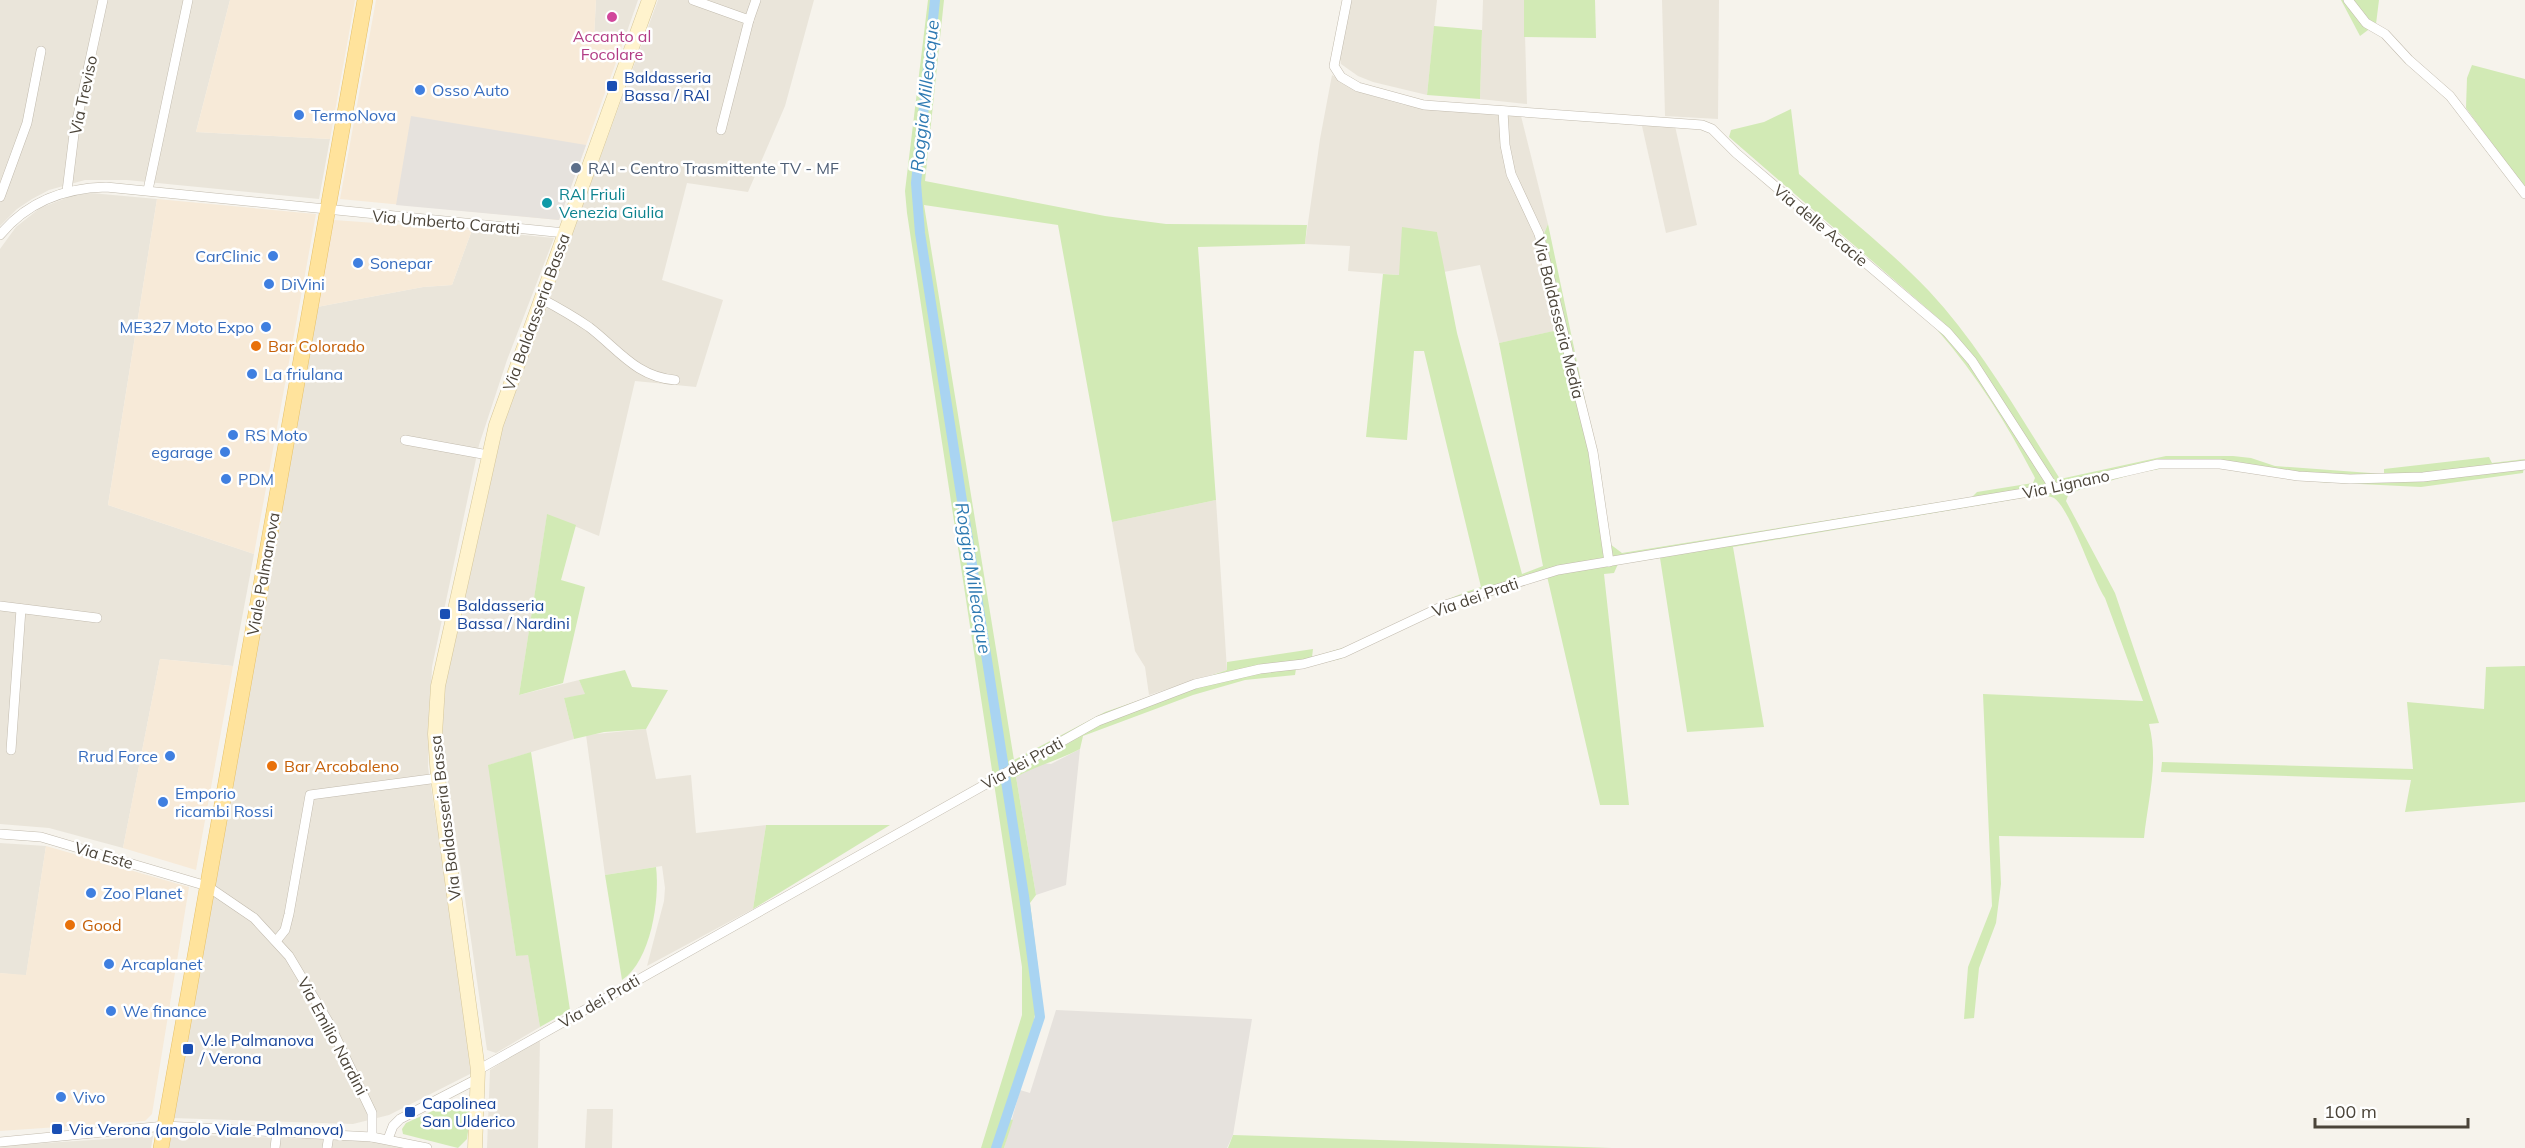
<svg xmlns="http://www.w3.org/2000/svg" width="2525" height="1148" font-family="Mulish,sans-serif">
<style>
.residential{fill:#eae5da}
.commercial{fill:#f7ead8}
.industrial{fill:#e6e2dd}
.green{fill:#d2eab5}
.lines{fill:none;stroke-linecap:round;stroke-linejoin:round}
.canal{stroke:#a9d4f2;stroke-width:10}
.street-casing{stroke:#c2bbae;stroke-width:10}
.secondary-casing{stroke:#d6c79b;stroke-width:15}
.primary-casing{stroke:#e6c16a;stroke-width:16}
.street{stroke:#fff;stroke-width:9}
.secondary{stroke:#fff3cd;stroke-width:14}
.primary{stroke:#ffe39c;stroke-width:15}
.hotel-dot{fill:#d1479c;stroke:#fff;stroke-width:2}
.transit-dot{fill:#1a4fb4;stroke:#fff;stroke-width:2}
.shop-dot{fill:#3f7fe0;stroke:#fff;stroke-width:2}
.service-dot{fill:#5c6f8a;stroke:#fff;stroke-width:2}
.culture-dot{fill:#0f9aa8;stroke:#fff;stroke-width:2}
.food-dot{fill:#e8710a;stroke:#fff;stroke-width:2}
.labels{text-anchor:middle;stroke-width:5;stroke-linejoin:round;paint-order:stroke}
.hotel-label{font-size:16px;fill:#b23c85;stroke:#fff}
.transit-label{font-size:16px;fill:#164399;stroke:#fff;text-anchor:start}
.shop-label{font-size:16px;fill:#366cbe;stroke:#fff;text-anchor:start}
.street-label{font-size:16px;fill:#4b4439;stroke:#fff}
.service-label{font-size:16px;fill:#4e5e75;stroke:#fff;text-anchor:start}
.culture-label{font-size:16px;fill:#0d838f;stroke:#fff;text-anchor:start}
.food-label{font-size:16px;fill:#c56008;stroke:#fff;text-anchor:start}
.water-label{font-size:18px;font-style:italic;fill:#2e7ab2;stroke:#fff}
</style>
<rect width="100%" height="100%" fill="#f6f3ec"/>
<g class="residential">
<path d="M0,0H230L196,132L330,139L319,199L127,180H85L49,190L32,199L17,209L0,226Z"/>
<path d="M596,0H638L623,43L594,38Z"/>
<path d="M658,0H814L785,106L748,192L687,183L662,280L723,300L696,387L635,381L599,536L547,515L519,695L579,680L586,695L564,698L574,739L489,765L516,956L528,954L540,1027L496,1053L487,1050L442,740L444,688L503,422Z"/>
<path d="M1351,0H1437L1427,95L1373,82L1358,76L1341,64L1339,55Z"/>
<path d="M1483,0H1524L1527,104L1480,99Z"/>
<path d="M1662,0H1719L1718,119L1665,116Z"/>
<path d="M1332,75L1366,94L1404,105L1521,116L1548,224L1540,243L1559,330L1499,343L1480,265L1444,272L1437,232L1399,275L1348,271L1350,246L1305,244L1320,139Z"/>
<path d="M1642,126H1675L1697,225L1666,233Z"/>
<path d="M91,193L157,199L108,505L254,554L233,666L160,659L123,848L49,828L0,824V249L16,227L40,208L74,195Z"/>
<path d="M472,230L554,238L507,360L479,445L432,667L428,767L474,1072L389,1115L353,1124L172,1118L317,307L423,287L452,285Z"/>
<path d="M1216,500L1227,670L1149,695L1145,667L1135,651L1112,522Z"/>
<path d="M646,729L656,779L691,775L696,833L766,825L753,909L647,966L664,901L665,888L662,866L605,875L586,735Z"/>
<path d="M0,843L46,846L26,976L0,973Z"/>
<path d="M540,1038L538,1148H487L490,1070Z"/>
<path d="M587,1109H613L612,1148H585Z"/>
<path d="M169,1134L372,1141L406,1148H167Z"/>
<path d="M153,1136L151,1148H0V1146Z"/>
</g>
<g class="commercial">
<path d="M230,0H355L330,139L196,132Z"/>
<path d="M376,0H596L594,38L623,43L559,220L340,199Z"/>
<path d="M157,199L316,214L254,554L108,505Z"/>
<path d="M334,220L472,230L452,285L423,287L317,307Z"/>
<path d="M160,659L233,666L196,870L123,848Z"/>
<path d="M46,846L189,887L152,1114L145,1121L0,1131V973L26,975Z"/>
</g>
<g class="industrial">
<path d="M411,116L586,145L559,220L396,205Z"/>
<path d="M1080,749L1066,885L1036,895L1016,777L1041,763L1051,764Z"/>
<path d="M1056,1010L1252,1019L1233,1135L1227,1148H1004L1020,1090L1030,1093Z"/>
</g>
<g class="green">
<path d="M928,0H944L925,181L1105,216L1166,224L1307,225L1305,244L1198,247L1216,500L1112,522L1058,225L924,205L1014,760L1105,712L1227,670V662L1313,649L1312,657C1333,651 1354,645 1374,636C1410,620 1443,598 1481,587L1424,351H1414L1407,440L1366,437L1383,274L1399,275L1402,227L1437,232L1457,333L1522,574L1543,566L1499,343L1558,330L1540,243L1548,224L1601,476L1610,544L1622,553L1972,497L1977,492L2033,483L2035,478C2008,426 1977,375 1938,331L1945,324L1729,137L1731,130L1764,122L1791,109L1799,174C1842,213 1889,249 1929,291C1981,347 2019,415 2060,479L2166,456H2233L2251,458L2275,466L2384,474V469L2489,457L2492,463L2525,459L2523,473L2421,487L2319,482L2221,468L2171,467L2137,473L2069,493L2066,501L2115,593L2159,723L2149,724C2159,763 2148,799 2144,838L1999,836L2001,884L1996,923L1979,968L1974,1018L1964,1019L1968,967L1992,906L1983,694L2143,701L2105,598C2092,578 2071,510 2054,498C2050,496 2044,496 2040,495L1733,547L1764,727L1687,732L1660,558L1618,564L1614,573L1604,574L1629,805H1600L1547,576L1439,611L1340,659L1296,669L1295,675L1245,680L1193,695L1083,736L1080,749C1057,761 1038,765 1016,777L1036,895L1030,903L1043,1009H1036L1032,1031L1002,1117L1013,1120L1004,1148H981L1022,1015V967L907,213L905,191Z"/>
<path d="M1524,0H1595L1596,38L1524,37Z"/>
<path d="M2341,0H2379L2376,24L2360,36Z"/>
<path d="M1434,26L1482,30L1480,99L1427,95Z"/>
<path d="M2472,65L2525,79V189L2466,108L2467,78Z"/>
<path d="M547,514L576,525L561,580L585,587L563,683L519,695Z"/>
<path d="M2525,666V802L2405,812L2411,780L2161,772L2162,762L2413,769L2407,702L2484,709L2486,667Z"/>
<path d="M625,670L632,687L668,690L646,729L604,732L574,739L564,698L585,694L579,680Z"/>
<path d="M531,752L570,1010L540,1027L528,955L516,956L488,765Z"/>
<path d="M766,825H890L753,909Z"/>
<path d="M656,867C660,899 651,961 622,980L605,875Z"/>
<path d="M457,1100L468,1107L470,1116L467,1139L458,1148L403,1134L402,1129L406,1123Z"/>
<path d="M1233,1135L1612,1148H1228Z"/>
</g>
<g class="lines">
<path class="canal" d="M935,0L916,183L920,233L1024,896L1040,1017L996,1148"/>
<g class="street-casing">
<g id="street">
<path d="M693,0L749,20L756,0"/>
<path d="M1347,0L1334,66L1341,77L1358,87L1424,105L1702,125L1712,129L1736,153L1947,332L1972,361L2054,488"/>
<path d="M2348,0L2366,23L2385,34L2409,60L2450,96L2525,194"/>
<path d="M1503,111L1505,145L1511,174L1539,234L1593,452L1609,562"/>
<path d="M721,130L749,20"/>
<path d="M148,190L188,0"/>
<path d="M67,191L74,134L103,0"/>
<path d="M0,197L27,123L41,51"/>
<path d="M0,235C27,202 64,188 106,187L565,233"/>
<path d="M540,298C557,307 573,316 589,327C618,349 636,377 675,380"/>
<path d="M405,440L488,455"/>
<path d="M0,606L97,618"/>
<path d="M11,750L21,609"/>
<path d="M0,834L41,837L207,886L254,918L289,956L329,1023L372,1113V1137"/>
<path d="M277,940L285,930L289,914L310,795L438,778"/>
<path d="M478,1070L1098,721L1195,684L1260,669L1303,664L1343,653L1445,605L1558,570L2054,488L2158,464H2220L2298,476L2350,479L2423,477L2525,465"/>
<path d="M388,1139L393,1126L400,1119L477,1079"/>
<path d="M0,1142L165,1126L372,1137L427,1148"/>
<path d="M275,1148L277,1131"/>
<path d="M327,1148L329,1135"/>
</g>
</g>
<g class="secondary-casing">
<path id="secondary" d="M475,1148L478,1070L438,778L435,734L438,686L496,425L649,0"/>
</g>
<g class="primary-casing">
<path id="primary" d="M161,1148L365,0"/>
</g>
<use href="#street" class="street"/>
<use href="#secondary" class="secondary"/>
<use href="#primary" class="primary"/>
</g>
<circle class="hotel-dot" cx="612" cy="17" r="6"/>
<g class="transit-dot">
<rect x="606" y="80" width="12" height="12" rx="3"/>
<rect x="439" y="608" width="12" height="12" rx="3"/>
<rect x="182" y="1043" width="12" height="12" rx="3"/>
<rect x="404" y="1106" width="12" height="12" rx="3"/>
<rect x="51" y="1123" width="12" height="12" rx="3"/>
</g>
<g class="shop-dot">
<circle cx="420" cy="90" r="6"/>
<circle cx="299" cy="115" r="6"/>
<circle cx="273" cy="256" r="6"/>
<circle cx="358" cy="263" r="6"/>
<circle cx="269" cy="284" r="6"/>
<circle cx="266" cy="327" r="6"/>
<circle cx="252" cy="374" r="6"/>
<circle cx="233" cy="435" r="6"/>
<circle cx="225" cy="452" r="6"/>
<circle cx="226" cy="479" r="6"/>
<circle cx="170" cy="756" r="6"/>
<circle cx="163" cy="802" r="6"/>
<circle cx="91" cy="893" r="6"/>
<circle cx="109" cy="964" r="6"/>
<circle cx="111" cy="1011" r="6"/>
<circle cx="61" cy="1097" r="6"/>
</g>
<circle class="service-dot" cx="576" cy="168" r="6"/>
<circle class="culture-dot" cx="547" cy="203" r="6"/>
<g class="food-dot">
<circle cx="256" cy="346" r="6"/>
<circle cx="272" cy="766" r="6"/>
<circle cx="70" cy="925" r="6"/>
</g>
<g class="labels">
<g class="hotel-label">
<text x="612" y="42">Accanto al<tspan x="612" dy="18">Focolare</tspan></text>
</g>
<g class="transit-label">
<text x="624" y="83">Baldasseria<tspan x="624" dy="18">Bassa / RAI</tspan></text>
<text x="457" y="611">Baldasseria<tspan x="457" dy="18">Bassa / Nardini</tspan></text>
<text x="200" y="1046">V.le Palmanova<tspan x="200" dy="18">/ Verona</tspan></text>
<text x="422" y="1109">Capolinea<tspan x="422" dy="18">San Ulderico</tspan></text>
<text x="69" y="1135">Via Verona (angolo Viale Palmanova)</text>
</g>
<g class="shop-label">
<text x="432" y="96">Osso Auto</text>
<text x="311" y="121">TermoNova</text>
<text x="261" y="262" text-anchor="end">CarClinic</text>
<text x="370" y="269">Sonepar</text>
<text x="281" y="290">DiVini</text>
<text x="254" y="333" text-anchor="end">ME327 Moto Expo</text>
<text x="264" y="380">La friulana</text>
<text x="245" y="441">RS Moto</text>
<text x="213" y="458" text-anchor="end">egarage</text>
<text x="238" y="485">PDM</text>
<text x="158" y="762" text-anchor="end">Rrud Force</text>
<text x="175" y="799">Emporio<tspan x="175" dy="18">ricambi Rossi</tspan></text>
<text x="103" y="899">Zoo Planet</text>
<text x="121" y="970">Arcaplanet</text>
<text x="123" y="1017">We finance</text>
<text x="73" y="1103">Vivo</text>
</g>
<g class="street-label">
<text transform="translate(83 95) rotate(-78)" y="6">Via Treviso</text>
<text transform="translate(446 222) rotate(5)" y="6">Via Umberto Caratti</text>
<text transform="translate(1821 225) rotate(40)" y="6">Via delle Acacie</text>
<text transform="translate(536 312) rotate(-70)" y="6">Via Baldasseria Bassa</text>
<text transform="translate(1559 318) rotate(76)" y="6">Via Baldasseria Media</text>
<text transform="translate(2066 484) rotate(-12)" y="6">Via Lignano</text>
<text transform="translate(263 574) rotate(-80)" y="6">Viale Palmanova</text>
<text transform="translate(1475 597) rotate(-19)" y="6">Via dei Prati</text>
<text transform="translate(1022 763) rotate(-29)" y="6">Via dei Prati</text>
<text transform="translate(445 818) rotate(-97)" y="6">Via Baldasseria Bassa</text>
<text transform="translate(104 855) rotate(16)" y="6">Via Este</text>
<text transform="translate(599 1001) rotate(-30)" y="6">Via dei Prati</text>
<text transform="translate(333 1036) rotate(62)" y="6">Via Emilio Nardini</text>
</g>
<g class="service-label">
<text x="588" y="174">RAI - Centro Trasmittente TV - MF</text>
</g>
<g class="culture-label">
<text x="559" y="200">RAI Friuli<tspan x="559" dy="18">Venezia Giulia</tspan></text>
</g>
<g class="food-label">
<text x="268" y="352">Bar Colorado</text>
<text x="284" y="772">Bar Arcobaleno</text>
<text x="82" y="931">Good</text>
</g>
<g class="water-label">
<text transform="translate(925 96) rotate(-84)" y="6">Roggia Milleacque</text>
<text transform="translate(973 578) rotate(81)" y="6">Roggia Milleacque</text>
</g>
</g>
<path d="M2315 1118v9h153v-9" fill="none" stroke="#4b4439" stroke-width="3"/>
<text x="2324" y="1118" font-size="18" fill="#4b4439" stroke="#ffffff" stroke-width="4.5" paint-order="stroke">100 m</text>
</svg>
